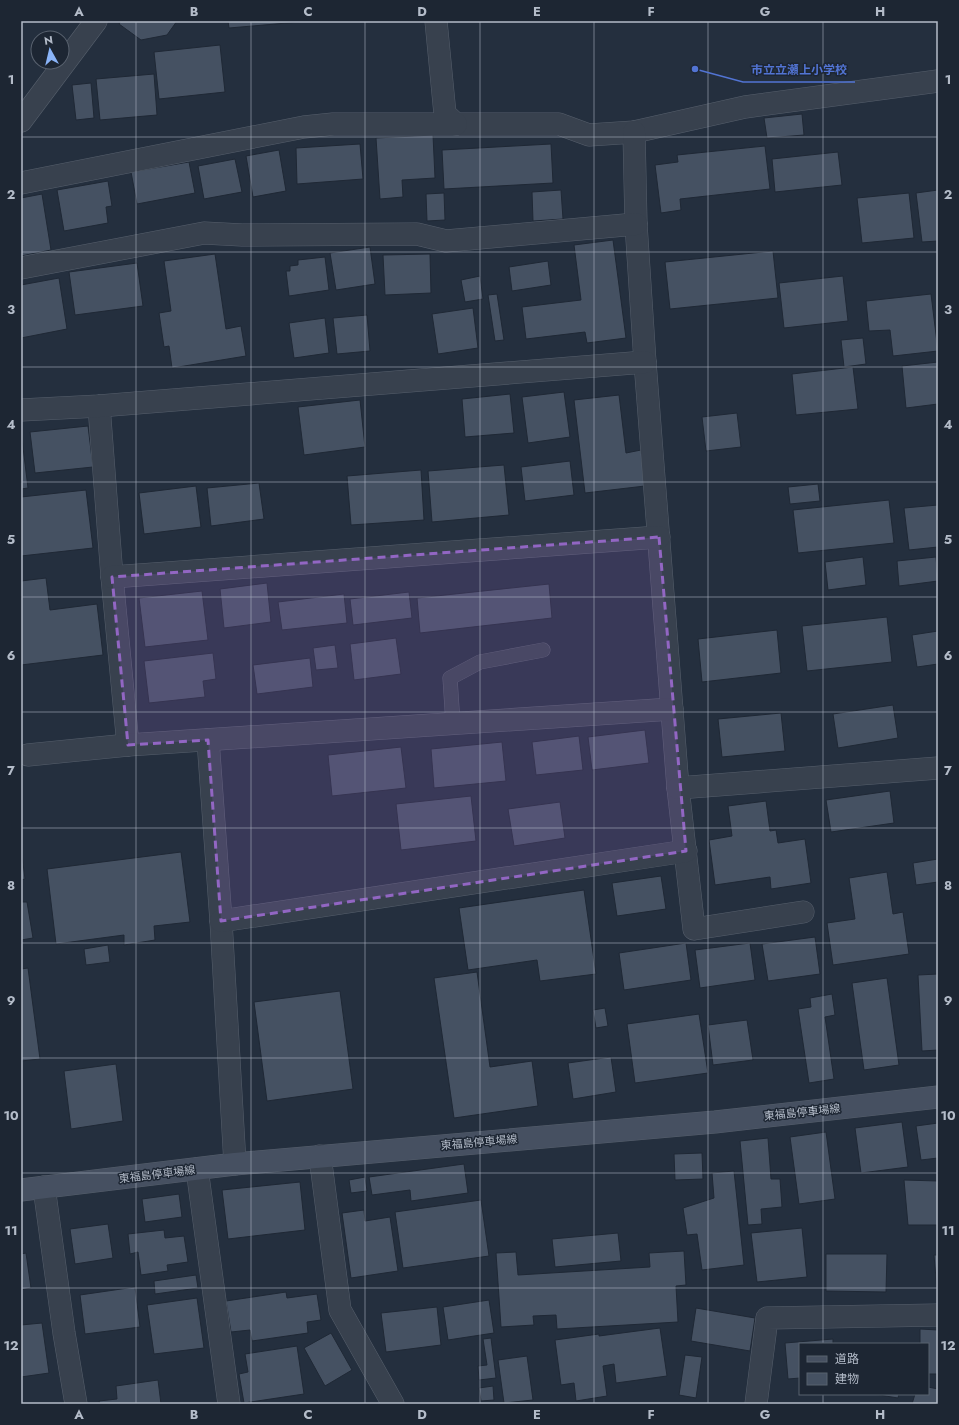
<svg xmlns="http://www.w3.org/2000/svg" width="959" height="1425" font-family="Jost,'Noto Sans JP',sans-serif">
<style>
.building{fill:#455162;stroke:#1f2835}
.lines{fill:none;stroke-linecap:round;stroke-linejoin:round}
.lane-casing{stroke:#565f6c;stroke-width:15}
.street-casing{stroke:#565f6c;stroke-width:23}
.secondary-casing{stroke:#565f6c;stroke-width:23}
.lane{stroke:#38414e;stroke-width:14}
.street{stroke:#38414e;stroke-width:22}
.secondary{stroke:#465061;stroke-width:22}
.marked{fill:#9266c3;fill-opacity:0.2;stroke:#9266c3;stroke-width:3;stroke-dasharray:8 5;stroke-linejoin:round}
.grid{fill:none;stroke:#b4bcc9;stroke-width:1;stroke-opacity:0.55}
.labels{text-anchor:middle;stroke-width:3;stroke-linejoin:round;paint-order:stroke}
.street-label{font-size:11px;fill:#b4bcc9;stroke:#1d2633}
.leader{fill:none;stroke:#5274d3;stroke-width:1.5}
.callout-dot{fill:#5274d3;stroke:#1d2633;stroke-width:1.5}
.callout-label{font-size:12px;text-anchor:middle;font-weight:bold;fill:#5274d3;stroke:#1d2633;stroke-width:3;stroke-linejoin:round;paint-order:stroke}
.neatline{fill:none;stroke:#b4bcc9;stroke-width:1.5}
.grid-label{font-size:13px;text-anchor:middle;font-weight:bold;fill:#b4bcc9}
</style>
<rect width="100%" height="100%" fill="#242f3e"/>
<g class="building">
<path d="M121,21H177L167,35L141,40L119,24Z"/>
<path d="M228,21H299V22L229,28Z"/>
<path d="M220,45L225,92L159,99L154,52Z"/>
<path d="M154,74L157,115L100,120L96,79Z"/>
<path d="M91,83L94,118L76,120L72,85Z"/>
<path d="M802,114L804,135L767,138L764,118Z"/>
<path d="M433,135L435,178L402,180L403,197L380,199L376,138Z"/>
<path d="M360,144L363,179L297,184L296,148Z"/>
<path d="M551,144L553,183L444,189L442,150Z"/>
<path d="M765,146L770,189L680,199L681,210L661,213L655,165L678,162L677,155Z"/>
<path d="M279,150L286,191L253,197L246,156Z"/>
<path d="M838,152L842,185L775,192L772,159Z"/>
<path d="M235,159L242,192L204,199L198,166Z"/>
<path d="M189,162L195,193L137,204L131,172Z"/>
<path d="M108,181L112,206L106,207L108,223L64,231L57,190Z"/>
<path d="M561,190L563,219L533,221L532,192Z"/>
<path d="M938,190V241L922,242L916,193Z"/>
<path d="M444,193L445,220L427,221L426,194Z"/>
<path d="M909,193L914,238L862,243L857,198Z"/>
<path d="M42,194L51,250L21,256V198Z"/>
<path d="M613,240L626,338L587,343L585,332L526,339L522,307L581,300L574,245Z"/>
<path d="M370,247L375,284L336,290L330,253Z"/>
<path d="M773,251L778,298L670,309L665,262Z"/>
<path d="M215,254L226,329L241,326L246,356L172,368L169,346L164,347L159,313L171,311L164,261Z"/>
<path d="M430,254L431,293L385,295L383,255Z"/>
<path d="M325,257L329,290L289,296L286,271H290V266L298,265V260Z"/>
<path d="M548,261L551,285L512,291L509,267Z"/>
<path d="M137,263L143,306L75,315L69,272Z"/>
<path d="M480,276L483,299L465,302L461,280Z"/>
<path d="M843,276L848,321L784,328L779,283Z"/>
<path d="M59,278L67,329L21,338V285Z"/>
<path d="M497,294L504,340L495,341L488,295Z"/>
<path d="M931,294L938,351L893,356L890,330L869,331L866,301Z"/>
<path d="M473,308L478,348L438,354L432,314Z"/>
<path d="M367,315L370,351L337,354L333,318Z"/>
<path d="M325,318L329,353L294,358L289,323Z"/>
<path d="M863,338L866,364L844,367L841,340Z"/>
<path d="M938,362V404L906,408L902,366Z"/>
<path d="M853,367L858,409L796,415L792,374Z"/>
<path d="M564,392L570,437L528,443L522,397Z"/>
<path d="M510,394L514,433L465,437L462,399Z"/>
<path d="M619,395L626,453L641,450L645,486L585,493L574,400Z"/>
<path d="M360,400L365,447L304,455L298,407Z"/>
<path d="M737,413L741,447L706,451L702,417Z"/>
<path d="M88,426L93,467L35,473L30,432Z"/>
<path d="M21,431L28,488L21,489Z"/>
<path d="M570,461L574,495L525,501L521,467Z"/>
<path d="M504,465L509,515L432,522L428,471Z"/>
<path d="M421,470L424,520L351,525L347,476Z"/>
<path d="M259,483L264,519L211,526L207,488Z"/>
<path d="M818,484L820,501L790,504L788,487Z"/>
<path d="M196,486L201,527L144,534L139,493Z"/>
<path d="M86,490L93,548L21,556V497Z"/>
<path d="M889,500L894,543L798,553L793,510Z"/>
<path d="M938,505V547L909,550L904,508Z"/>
<path d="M863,557L866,585L828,590L825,562Z"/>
<path d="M936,557L938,581L899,586L897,561Z"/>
<path d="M46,578L50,610L97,604L103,655L21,665V581Z"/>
<path d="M267,583L271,622L224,628L220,589Z"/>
<path d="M549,584L552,618L420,633L417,598Z"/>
<path d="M202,591L208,640L145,647L139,598Z"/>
<path d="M409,592L412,618L353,625L350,599Z"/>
<path d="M344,594L347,623L282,630L278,602Z"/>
<path d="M887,617L892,662L807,671L802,626Z"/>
<path d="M777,630L781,673L702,682L698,639Z"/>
<path d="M938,631V664L917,667L912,635Z"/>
<path d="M396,638L401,674L354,680L350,644Z"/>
<path d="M335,645L338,668L316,670L313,648Z"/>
<path d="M213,653L216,679L203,681L205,697L149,703L144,661Z"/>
<path d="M310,658L313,687L257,694L253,665Z"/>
<path d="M893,705L898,738L838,748L833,714Z"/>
<path d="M781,713L785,751L722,757L718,719Z"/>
<path d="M645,730L649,763L592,770L588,737Z"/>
<path d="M579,736L583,770L536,775L532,742Z"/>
<path d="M502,742L506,781L434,788L431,749Z"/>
<path d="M401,747L406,788L332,796L328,755Z"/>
<path d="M890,791L894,823L831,832L826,800Z"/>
<path d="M471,796L476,841L401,850L396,804Z"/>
<path d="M766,801L770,831L776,830L778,843L805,839L811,883L771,889L770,877L715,885L709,840L732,836L728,806Z"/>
<path d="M560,802L565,838L514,846L508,809Z"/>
<path d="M21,847L25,879L21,880Z"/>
<path d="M181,852L190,922L154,926L155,940L124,945V935L56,944L47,869Z"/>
<path d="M938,859V882L916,885L913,863Z"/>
<path d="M887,872L893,914L903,912L909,954L833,965L827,923L855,919L849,878Z"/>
<path d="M661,876L666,909L617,916L612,883Z"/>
<path d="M584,890L596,974L540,981L537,960L468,970L459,908Z"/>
<path d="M21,902H27L33,938L21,940Z"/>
<path d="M815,937L820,974L768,981L762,944Z"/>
<path d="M686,943L691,980L624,990L619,953Z"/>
<path d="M750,943L755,980L700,988L695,950Z"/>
<path d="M108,945L110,962L86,965L84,949Z"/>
<path d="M28,968L40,1059L21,1061V969Z"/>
<path d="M477,972L490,1067L532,1061L538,1106L454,1118L434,978Z"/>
<path d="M938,974V1050L922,1051L918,975Z"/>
<path d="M887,978L899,1065L864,1070L852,983Z"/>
<path d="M340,991L353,1089L267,1101L254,1002Z"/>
<path d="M832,994L835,1015L825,1017L834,1079L809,1083L798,1009L811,1007L810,998Z"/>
<path d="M605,1008L608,1026L596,1028L593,1010Z"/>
<path d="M699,1014L708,1073L635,1083L627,1024Z"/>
<path d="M747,1020L753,1060L713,1065L708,1025Z"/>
<path d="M611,1057L616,1092L573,1099L568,1063Z"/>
<path d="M116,1064L123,1121L71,1129L64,1071Z"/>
<path d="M902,1122L908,1167L861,1173L855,1128Z"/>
<path d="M938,1123V1158L921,1160L916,1126Z"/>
<path d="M826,1132L835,1199L799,1204L790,1137Z"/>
<path d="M768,1138L771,1179H780L782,1207L761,1209L762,1224L748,1225L740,1141Z"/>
<path d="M702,1153L703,1179L675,1180L674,1154Z"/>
<path d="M464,1164L468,1193L411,1201L410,1190L372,1195L369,1177Z"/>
<path d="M734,1171L744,1265L702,1270L697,1234L687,1235L683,1208L714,1198L712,1173Z"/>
<path d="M365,1177L367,1191L351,1193L349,1180Z"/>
<path d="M904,1180L938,1181V1225H908Z"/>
<path d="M300,1182L305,1230L228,1239L222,1190Z"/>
<path d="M179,1194L182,1217L145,1222L142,1199Z"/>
<path d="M481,1200L489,1256L403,1268L395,1212Z"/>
<path d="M364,1210L365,1221L390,1217L398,1271L351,1278L342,1213Z"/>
<path d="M108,1224L113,1258L75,1264L70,1229Z"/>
<path d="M802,1228L807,1277L757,1282L751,1233Z"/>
<path d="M164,1230L165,1238L184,1236L188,1262L167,1265L168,1271L141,1275L138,1252L130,1254L128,1234Z"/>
<path d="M618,1233L621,1261L555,1267L552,1239Z"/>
<path d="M684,1251L686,1285L676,1286L678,1322L557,1329L556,1315L533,1316L534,1325L501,1327L496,1253L516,1252L518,1275L650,1267L649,1253Z"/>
<path d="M26,1253L31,1288L21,1290V1254Z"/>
<path d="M826,1254H887L886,1292L826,1291Z"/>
<path d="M934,1255H938V1290H937Z"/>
<path d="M196,1275L198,1288L155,1294L154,1281Z"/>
<path d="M135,1287L140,1327L85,1334L80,1295Z"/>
<path d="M286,1292L287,1298L317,1294L321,1320L307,1322L308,1333L252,1341L250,1330L231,1332L226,1301Z"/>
<path d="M197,1298L204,1348L154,1354L147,1305Z"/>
<path d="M489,1300L494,1333L448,1340L443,1307Z"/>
<path d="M437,1307L441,1345L386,1352L381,1313Z"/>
<path d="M696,1308L755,1318L750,1351L691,1341Z"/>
<path d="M42,1323L49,1373L21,1377V1325Z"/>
<path d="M660,1328L667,1376L616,1383L614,1364L603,1366L607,1396L576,1401L574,1383L561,1385L555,1340L599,1334V1336Z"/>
<path d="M920,1329L938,1330V1374H928V1344H920Z"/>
<path d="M331,1333L352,1370L325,1386L304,1348Z"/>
<path d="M491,1338L496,1378L479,1380L478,1366L487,1365L483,1339Z"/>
<path d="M833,1339V1344H800V1378L788,1379L785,1343Z"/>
<path d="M297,1346L304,1394L244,1403L239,1374L248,1372L245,1354Z"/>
<path d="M685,1355L702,1357L696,1398L679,1395Z"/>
<path d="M527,1356L533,1400L504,1403L498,1360Z"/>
<path d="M158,1380L161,1404H100L99,1401L117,1399L116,1386Z"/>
<path d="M493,1386L494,1400L481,1401L479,1388Z"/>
<path d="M928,1387L938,1389V1404H912L915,1394H928Z"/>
<path d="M873,1394H899L898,1398Z"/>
</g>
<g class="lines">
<g class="lane-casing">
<path id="lane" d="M453,724L450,678L480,662L543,650"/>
</g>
<g class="street-casing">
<g id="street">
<path d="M436,21L445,114L456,124H559L589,135L634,132L745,107L938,81"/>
<path d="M21,121L96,21"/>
<path d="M634,132L636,224L645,362L678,788L694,929L803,912"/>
<path d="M21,183L304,127L333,124H456"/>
<path d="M21,268L204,233L242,235L417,234L446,241L636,224"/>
<path d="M99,406L112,577L128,745"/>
<path d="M21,410L99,406L645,362"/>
<path d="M112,577L659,537"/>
<path d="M208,740L221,921L235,1164"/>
<path d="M28,755L128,745L672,709"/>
<path d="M678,788L938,768"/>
<path d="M221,921L686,851"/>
<path d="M320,1156L340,1310L393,1404"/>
<path d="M197,1169L229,1404"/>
<path d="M44,1187L64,1333L76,1404"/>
<path d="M756,1404L767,1318L938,1315"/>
</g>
</g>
<g class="secondary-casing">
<path id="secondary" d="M21,1190L235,1164L715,1122L938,1097"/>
</g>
<use href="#lane" class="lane"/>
<use href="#street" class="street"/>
<use href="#secondary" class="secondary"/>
</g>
<path class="marked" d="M659,537L686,851L221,921L208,740L128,745L112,577Z"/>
<path class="grid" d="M136,21V1404M251,21V1404M365,21V1404M480,21V1404M594,21V1404M708,21V1404M823,21V1344M21,137H938M21,252H938M21,367H938M21,482H938M21,597H938M21,712H938M21,828H938M21,943H938M21,1058H938M21,1173H938M21,1288H938M823,1394V1404"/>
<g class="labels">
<g class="street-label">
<text transform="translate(802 1112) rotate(-6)" y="4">東福島停車場線</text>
<text transform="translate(479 1142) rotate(-5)" y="4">東福島停車場線</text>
<text transform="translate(157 1174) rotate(-7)" y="4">東福島停車場線</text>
</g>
</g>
<path class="leader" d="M695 69L743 82H855"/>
<circle class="callout-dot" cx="695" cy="69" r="4"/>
<g class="callout-label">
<text x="799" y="74">市立立瀬上小学校</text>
</g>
<rect width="959" height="1425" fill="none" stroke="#1d2633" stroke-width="44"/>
<rect x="799" y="1343" width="130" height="52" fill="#1d2633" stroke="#59626f"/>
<rect x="807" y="1356" width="20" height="6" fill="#465061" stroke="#59626f"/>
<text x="835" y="1363" font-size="12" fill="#b4bcc9">道路</text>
<rect x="807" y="1373" width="20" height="12" fill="#455162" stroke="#59626f"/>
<text x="835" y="1383" font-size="12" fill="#b4bcc9">建物</text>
<g transform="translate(50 50) rotate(352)"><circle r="19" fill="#1d2633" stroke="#59626f"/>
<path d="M0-3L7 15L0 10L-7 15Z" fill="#8ab4f8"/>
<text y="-6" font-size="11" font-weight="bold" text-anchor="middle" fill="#b4bcc9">N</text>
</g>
<rect x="22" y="22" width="915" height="1381" class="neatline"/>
<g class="grid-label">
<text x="79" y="16">A</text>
<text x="194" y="16">B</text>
<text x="308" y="16">C</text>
<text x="422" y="16">D</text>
<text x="537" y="16">E</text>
<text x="651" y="16">F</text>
<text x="765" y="16">G</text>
<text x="880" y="16">H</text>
<text x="11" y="84">1</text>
<text x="948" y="84">1</text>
<text x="11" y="199">2</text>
<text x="948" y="199">2</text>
<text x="11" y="314">3</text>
<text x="948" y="314">3</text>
<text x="11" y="429">4</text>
<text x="948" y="429">4</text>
<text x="11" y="544">5</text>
<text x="948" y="544">5</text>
<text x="11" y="660">6</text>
<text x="948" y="660">6</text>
<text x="11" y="775">7</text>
<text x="948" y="775">7</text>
<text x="11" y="890">8</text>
<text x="948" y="890">8</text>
<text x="11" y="1005">9</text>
<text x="948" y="1005">9</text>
<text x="11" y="1120">10</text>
<text x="948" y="1120">10</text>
<text x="11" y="1235">11</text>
<text x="948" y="1235">11</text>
<text x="11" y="1350">12</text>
<text x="948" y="1350">12</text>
<text x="79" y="1419">A</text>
<text x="194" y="1419">B</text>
<text x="308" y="1419">C</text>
<text x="422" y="1419">D</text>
<text x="537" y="1419">E</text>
<text x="651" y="1419">F</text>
<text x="765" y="1419">G</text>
<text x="880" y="1419">H</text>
</g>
</svg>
